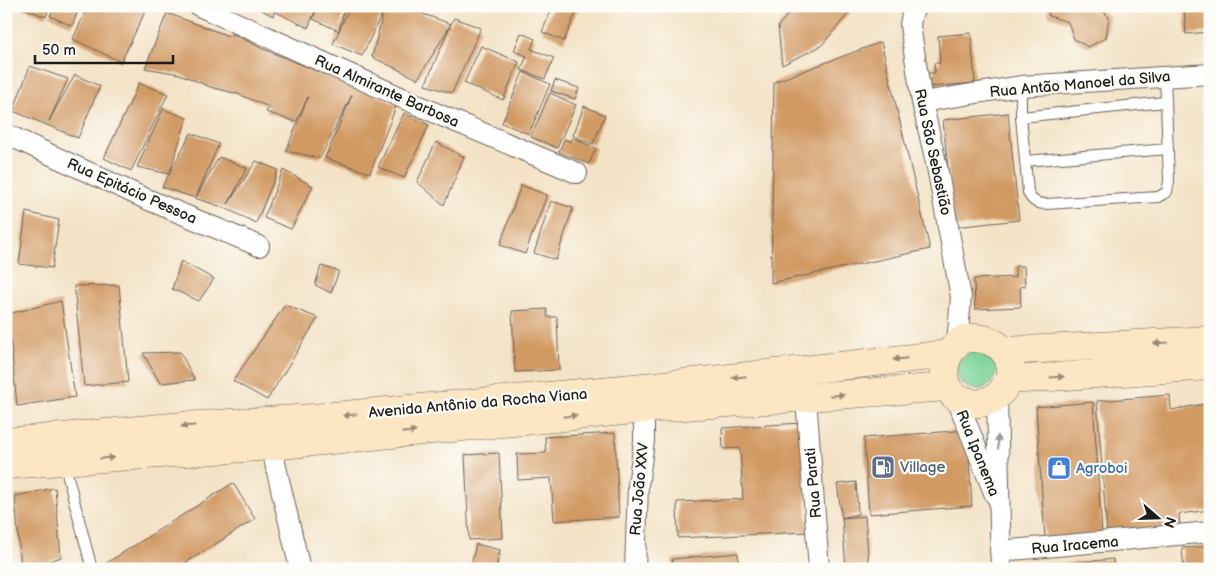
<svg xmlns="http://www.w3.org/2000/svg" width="1216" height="575" font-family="'Balsamiq Sans',sans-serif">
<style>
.green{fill:#7bd398;stroke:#4c785a}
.building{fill:#d19a64}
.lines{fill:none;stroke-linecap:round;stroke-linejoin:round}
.service-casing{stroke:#676157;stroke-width:12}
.minor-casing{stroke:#676157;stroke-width:22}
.secondary-casing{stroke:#676157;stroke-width:29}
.service{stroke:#fff;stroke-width:10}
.minor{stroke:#fff;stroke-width:20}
.secondary{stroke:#fce6c4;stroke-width:28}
.oneway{fill:#978b78}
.oneway2{fill:#999}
.labels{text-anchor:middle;stroke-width:4.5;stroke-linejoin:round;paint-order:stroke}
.street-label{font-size:15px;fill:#1c1c1c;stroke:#fdfcf7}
.service-label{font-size:15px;fill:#4e5e75;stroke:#fdfcf7;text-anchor:start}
.shop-label{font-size:15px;fill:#366cbe;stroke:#fdfcf7;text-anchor:start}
</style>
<rect width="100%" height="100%" fill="#fdfcf7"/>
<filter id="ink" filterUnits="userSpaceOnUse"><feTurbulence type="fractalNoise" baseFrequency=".02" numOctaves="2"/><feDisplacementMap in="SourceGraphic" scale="10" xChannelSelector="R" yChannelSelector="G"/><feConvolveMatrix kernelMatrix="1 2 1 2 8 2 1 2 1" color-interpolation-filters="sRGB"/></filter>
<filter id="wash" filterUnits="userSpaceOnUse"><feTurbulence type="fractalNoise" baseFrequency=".0096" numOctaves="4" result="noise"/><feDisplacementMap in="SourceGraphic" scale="20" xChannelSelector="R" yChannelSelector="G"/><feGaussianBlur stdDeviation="1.12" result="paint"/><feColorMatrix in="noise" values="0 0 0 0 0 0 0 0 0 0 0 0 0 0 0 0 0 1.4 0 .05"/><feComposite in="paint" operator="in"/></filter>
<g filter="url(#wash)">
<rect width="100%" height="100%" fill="#f3e2c5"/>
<path class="green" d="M970,349L990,354L997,366C996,390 973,397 958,379L956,365Z"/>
<g id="blocks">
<g class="building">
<path d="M23,6H50L46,17L23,8Z"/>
<path d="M55,6H80L72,26L50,16Z"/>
<path d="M88,6H143L147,8L121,62L73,39Z"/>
<path d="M254,6H277L273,16Z"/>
<path d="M278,6H317L308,28L276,12Z"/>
<path d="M318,6H345L339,31L350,6H377L384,9L385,6H401L451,24L454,18L481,28L452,93L425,85L451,24L418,79L372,57L384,9L362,56L333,44L339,31L313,19Z"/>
<path d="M553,6H579L564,41L542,32Z"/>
<path d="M795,6H855L821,46L782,65L778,26Z"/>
<path d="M1047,6H1098L1109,17L1106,38L1088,47L1074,39L1068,22L1049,16Z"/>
<path d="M1184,6H1210V32L1186,34Z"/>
<path d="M167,13L231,37L232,33L261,48L397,104L370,173L325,158L352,95L320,158L286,151L308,97L296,122L266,112L269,107L238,94L210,87L180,74L145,68Z"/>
<path d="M521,33L535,39L531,49L554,58L545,79L521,70L527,56L514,51Z"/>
<path d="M971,33L975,83L929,87L928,73H935L934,63H940L938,36Z"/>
<path d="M881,42L930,249L771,283L774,82Z"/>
<path d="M481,46L519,62L503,100L464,83Z"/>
<path d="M30,66L68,79L49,121L75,75L100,86L78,138L13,111Z"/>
<path d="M523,72L550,84L529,134L502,123Z"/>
<path d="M555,80L579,88L575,99L551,91Z"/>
<path d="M139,83L168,94L131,171L104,158Z"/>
<path d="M550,93L576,105L557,148L531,137Z"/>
<path d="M584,106L605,115L593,144L573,136Z"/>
<path d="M163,109L187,118L169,174L137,167Z"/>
<path d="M404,113L429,125L404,178L378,167Z"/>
<path d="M1008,113L1019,220L954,227L943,120Z"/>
<path d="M191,133L219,144L196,197L219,157L247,168L228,204L256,161L278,170L256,223L225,208L162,187Z"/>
<path d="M572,138L596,148L589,164L559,152L564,139L571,142Z"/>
<path d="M436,142L464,157L444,205L417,182Z"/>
<path d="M283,170L313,186L291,229L264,218Z"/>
<path d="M521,185L547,195L525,254L500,245Z"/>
<path d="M551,201L573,208L556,260L534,253Z"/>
<path d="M26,212L59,220L52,268L19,264Z"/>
<path d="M181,261L214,279L199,301L172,289Z"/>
<path d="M321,266L339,271L331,293L315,285Z"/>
<path d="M1015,266H1024L1025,286L1020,287L1021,307L975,309L974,279L1015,277Z"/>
<path d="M119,285L128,382L84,386L74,286Z"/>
<path d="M61,301L75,397L17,406L8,314Z"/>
<path d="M285,305L318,318L267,400L233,381Z"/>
<path d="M547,309V317H557L559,370L515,372L512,311Z"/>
<path d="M180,352L195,380L160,383L143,353Z"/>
<path d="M6,377H7L11,407H6Z"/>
<path d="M1170,395L1171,410L1210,403V510L1179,514L1180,527L1107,533L1097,401Z"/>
<path d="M1093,402L1102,534L1045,539L1036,407Z"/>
<path d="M801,423L808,532L678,538L677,502L743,499L740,448L723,449L722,428Z"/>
<path d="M967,430L972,506L869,514L864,438Z"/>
<path d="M615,433L619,517L554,521L551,478L518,480L517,454L546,453L545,437Z"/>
<path d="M499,453L503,538L469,540L465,455Z"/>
<path d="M856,482L858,514L842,518L837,484Z"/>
<path d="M233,483L255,519L176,569H108L105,564Z"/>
<path d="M55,488L61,557L28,569H21L15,496Z"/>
<path d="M865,516L869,567L846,569L842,518Z"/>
<path d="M476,544L500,550L496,569H470Z"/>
<path d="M1210,546V569H1184L1182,548Z"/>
<path d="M738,553L739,569H673L672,559Z"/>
<path d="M1113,559L1114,569H1060V564Z"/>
<path d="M579,564L580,569H560V568Z"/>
<rect x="1036" y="567" width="14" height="2"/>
</g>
</g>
</g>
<g filter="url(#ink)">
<use href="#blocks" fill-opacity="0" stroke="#676157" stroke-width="1"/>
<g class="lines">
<g class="service-casing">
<g id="service">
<path d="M1021,86V117L1028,192C1031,201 1037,204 1046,204L1158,197L1167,192L1169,181L1165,76"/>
<path d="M1021,117L1165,102"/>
<path d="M1025,161L1168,149"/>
<path d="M64,462L92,569"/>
</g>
</g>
<g class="minor-casing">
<g id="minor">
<path d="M199,6L440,115L577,173"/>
<path d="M916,6L912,14L910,25L922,102L937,167L961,297L957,344"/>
<path d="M922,102L1021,86L1210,74"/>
<path d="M6,134L144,198L259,246"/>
<path d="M956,397L995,495"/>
<path d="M806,398L819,569"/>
<path d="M997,398L1001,569"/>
<path d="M271,446L300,569"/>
<path d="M1000,551L1210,532"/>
<path d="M635,569L638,486L644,441V409"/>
</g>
</g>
<g class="secondary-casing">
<g id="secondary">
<path d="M976,338C998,340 1015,355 1009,379C1008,384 1004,388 1001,392C997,398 992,399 985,402C978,404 974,404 967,401C964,400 959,399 956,397C936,384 944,348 964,339C967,338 972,338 976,338Z"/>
<path d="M1004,351L1210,340"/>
<path d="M1009,380L1210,366"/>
<path d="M6,442L183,426L313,418L675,384L949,354"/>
<path d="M6,465L271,446L644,409L947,387"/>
</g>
</g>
<use href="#service" class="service"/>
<use href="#minor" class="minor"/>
<use href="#secondary" class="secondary"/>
</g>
<defs><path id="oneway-solid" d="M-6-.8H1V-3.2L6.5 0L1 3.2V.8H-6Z" transform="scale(1.25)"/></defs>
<g class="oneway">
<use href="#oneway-solid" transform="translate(1161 343) rotate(177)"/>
<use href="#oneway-solid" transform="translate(900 359) rotate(174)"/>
<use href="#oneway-solid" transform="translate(739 377) rotate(174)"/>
<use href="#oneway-solid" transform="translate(1057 377) rotate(-4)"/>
<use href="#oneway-solid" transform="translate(837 395) rotate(-5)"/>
<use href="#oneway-solid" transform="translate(350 415) rotate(175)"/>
<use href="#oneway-solid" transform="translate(570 416) rotate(-6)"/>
<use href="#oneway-solid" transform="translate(188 426) rotate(176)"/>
<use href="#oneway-solid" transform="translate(409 432) rotate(-6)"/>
<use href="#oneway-solid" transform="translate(107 458) rotate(-4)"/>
</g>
<use class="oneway2" href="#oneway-solid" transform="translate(998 442) rotate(-92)"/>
</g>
<defs>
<g id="fuel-square" transform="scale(1.25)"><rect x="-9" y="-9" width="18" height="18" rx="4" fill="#5c6f8a" stroke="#fdfcf7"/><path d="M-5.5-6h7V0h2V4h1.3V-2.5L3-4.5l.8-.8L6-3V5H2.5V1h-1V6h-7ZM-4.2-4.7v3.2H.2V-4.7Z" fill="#fff"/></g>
<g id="shop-square" transform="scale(1.25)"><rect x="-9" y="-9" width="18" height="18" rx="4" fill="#3f7fe0" stroke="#fdfcf7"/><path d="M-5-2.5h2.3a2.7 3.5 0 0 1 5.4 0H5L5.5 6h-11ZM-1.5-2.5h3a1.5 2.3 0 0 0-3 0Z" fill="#fff"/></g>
</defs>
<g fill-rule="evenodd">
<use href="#fuel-square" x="883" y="467"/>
<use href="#shop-square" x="1059" y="468"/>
</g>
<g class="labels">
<g class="street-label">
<text transform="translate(1080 84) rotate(-5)" y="5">Rua Antão Manoel da Silva</text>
<text transform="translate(387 91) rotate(24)" y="5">Rua Almirante Barbosa</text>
<text transform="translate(933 152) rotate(78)" y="5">Rua São Sebastião</text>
<text transform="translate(132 191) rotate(24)" y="5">Rua Epitácio Pessoa</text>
<text transform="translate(478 403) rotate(-5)" y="5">Avenida Antônio da Rocha Viana</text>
<text transform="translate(978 453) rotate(68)" y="5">Rua Ipanema</text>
<text transform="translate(813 483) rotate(-95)" y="5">Rua Parati</text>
<text transform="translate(639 489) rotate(-85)" y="5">Rua João XXV</text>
<text transform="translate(1075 545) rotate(-5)" y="5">Rua Iracema</text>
</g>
<g class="service-label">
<text x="900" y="472">Village</text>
</g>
<g class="shop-label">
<text x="1076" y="473">Agroboi</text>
</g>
</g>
<rect width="1216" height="575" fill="none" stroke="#fdfcf7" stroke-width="25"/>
<g transform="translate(1158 518) rotate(110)" stroke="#fdfcf7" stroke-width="4" paint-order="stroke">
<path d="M0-4L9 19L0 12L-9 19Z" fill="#1c1c1c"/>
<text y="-8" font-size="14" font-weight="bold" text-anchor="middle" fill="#1c1c1c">N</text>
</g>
<path d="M35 55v8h138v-8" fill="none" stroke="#1c1c1c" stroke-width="2.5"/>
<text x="42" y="55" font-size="15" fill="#1c1c1c" stroke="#fdfcf7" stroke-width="4" paint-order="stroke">50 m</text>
</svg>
